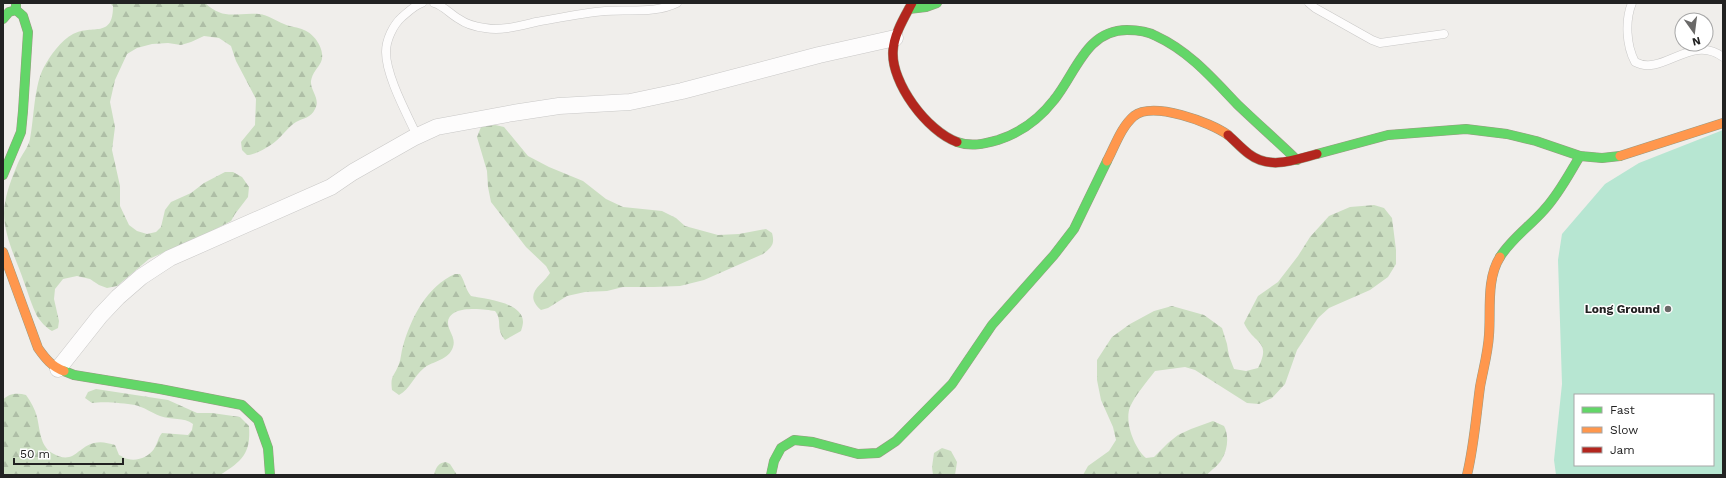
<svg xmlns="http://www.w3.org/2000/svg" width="1726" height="478" font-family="'Work Sans',sans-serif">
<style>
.forest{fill:url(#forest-firs)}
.pitch{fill:#b7e6d2;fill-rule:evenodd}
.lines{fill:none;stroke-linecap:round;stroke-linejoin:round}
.lane-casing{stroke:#c9c8c7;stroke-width:9}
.street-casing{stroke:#c9c8c7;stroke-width:17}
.fast-casing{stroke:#999a82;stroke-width:10}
.slow-casing{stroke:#999a82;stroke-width:10}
.jam-casing{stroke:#999a82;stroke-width:10}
.lane{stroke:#fdfcfc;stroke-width:8}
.street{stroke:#fdfcfc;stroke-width:16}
.fast{stroke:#63d668;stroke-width:9}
.slow{stroke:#ff974d;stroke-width:9}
.jam{stroke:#b3261e;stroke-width:9}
.poi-dot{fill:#6a6968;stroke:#fff;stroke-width:1.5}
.labels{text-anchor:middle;stroke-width:3;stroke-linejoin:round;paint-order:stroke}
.poi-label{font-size:12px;font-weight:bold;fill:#222;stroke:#fff;text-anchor:end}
</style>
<defs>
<pattern id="forest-firs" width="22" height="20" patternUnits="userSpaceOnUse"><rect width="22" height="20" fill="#cbdec1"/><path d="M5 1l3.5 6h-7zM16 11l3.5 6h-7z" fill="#aebea6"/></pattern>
</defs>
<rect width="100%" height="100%" fill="#f0eeeb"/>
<g class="forest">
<path d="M110,3H205C224,21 236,12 259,14C268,15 276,21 284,24C290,27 298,27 304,30C315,34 326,51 321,62C318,68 312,73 311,81C310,91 321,99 315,109C311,118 303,118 296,122C288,127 283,135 276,141C269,147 255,155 247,155L242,150L241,142L255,125L256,99L236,61L231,46L219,38L204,36L191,42L181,45L168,43L152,44L137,48L127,54L115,80L110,102L115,127L112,150L120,186V206L129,225L137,231L147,234L156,232L161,227L165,210L171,202L191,193L204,183L225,172H233L242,177L249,187L248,197L235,214L231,221L210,232L149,259L117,286L107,288L99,285L90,279L77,276L63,279L55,289L54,299L59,321L58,328L52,331C45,327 41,322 37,316C32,306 28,293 24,282C16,258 0,229 5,203C7,190 13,175 18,163C22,154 28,148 30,139C34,119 34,85 44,67C50,56 61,40 73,34C93,24 113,39 113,6Z"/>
<path d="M491,124L504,127L528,156L549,167L583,181L606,199L623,207L662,211L676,218L685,226L718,235L739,234L766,229L772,233C775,244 772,247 763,254L704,280L680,286L654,287H623L607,291L585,292L567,296L548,308L541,310C522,293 543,285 550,273L546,266L526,247L491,202L488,187L487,171L477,137L481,127Z"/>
<path d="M1374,205L1384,208L1392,218L1396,250V264L1388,277L1370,290L1329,308L1318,318L1297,350L1285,384L1272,398L1259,404L1247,403L1195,370L1185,367L1155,371C1146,383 1136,394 1130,407C1124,422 1135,449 1146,458L1154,457L1168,443L1178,435L1191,429L1213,421L1224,426C1229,435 1228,449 1222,459C1219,465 1211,470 1207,475H1083L1088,466L1109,451L1116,440L1113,427L1101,400L1097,380V360L1112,337L1130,324L1154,311L1172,306L1204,315L1222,328L1227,344L1229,356L1234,369L1246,371L1258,368C1272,340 1254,345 1244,323L1258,296L1278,282L1298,256L1310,237L1329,216L1350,207Z"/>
<path d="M455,274H460C465,281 465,289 471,296C485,299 523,302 523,322C523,324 522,328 521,331L505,340C495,328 503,321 495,311C484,309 447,304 448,324C449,332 456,338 453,347C449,360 433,361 424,368C414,376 410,389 399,395L392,390C390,375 394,377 399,364C401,359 401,352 403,346C411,318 427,286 455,274Z"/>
<path d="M96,389L168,400L197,413H212L240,417L249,426C251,454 242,461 220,475H3V400C9,393 18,393 26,395C31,402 35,409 37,417C40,429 40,446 52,453C74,466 77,447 94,443C101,441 108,443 115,445L119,455C122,456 125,459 128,459C137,462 151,456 155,447C158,442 158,438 162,433L188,435L192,430L193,424C184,417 171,420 160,416C152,413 144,407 135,405C123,403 104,401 92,403L85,398L88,392Z"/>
<path d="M942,448L951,451L957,462L955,475H933L932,467L934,453Z"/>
<path d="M446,462L450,464L457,475H434C436,467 438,463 446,462Z"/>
</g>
<path class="pitch" d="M1723,130V475H1556L1554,460L1562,384L1558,260L1562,234L1605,184L1639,163ZM1575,395H1713V465H1575Z"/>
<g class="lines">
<g class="lane-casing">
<g id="lane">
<path d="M434,3C444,6 450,14 459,19C466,24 477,27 485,28C502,31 519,26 536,22C559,18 582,13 605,11C628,9 655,14 677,3"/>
<path d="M1309,3L1315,8L1372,40L1380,43L1444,34"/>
<path d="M1632,3C1625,20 1626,45 1635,62C1663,77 1691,33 1723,57"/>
<path d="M417,136C407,114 386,76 386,52C386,40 393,25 402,17C408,12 415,5 422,3"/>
</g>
</g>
<g class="street-casing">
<path id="street" d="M58,369L100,316L118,297L141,277L170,258L331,187L353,172L413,138L437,127L513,113L559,106L630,102L682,91L819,55L895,38"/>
</g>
<g class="fast-casing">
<g id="fast">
<path d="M909,9L926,7L937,3"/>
<path d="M3,19L9,12L16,10"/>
<path d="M957,142C971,147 984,144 998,140C1020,133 1040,118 1054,100C1076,73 1086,30 1127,30C1137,30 1147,31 1156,36C1189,51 1213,79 1237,104C1257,123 1277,141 1297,160"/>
<path d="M1317,154L1388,135L1466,129L1507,134L1536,141L1580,156L1602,158L1620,156"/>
<path d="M3,175L21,132L23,111L28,32L23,16L16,10V3"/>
<path d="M1500,257C1511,239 1530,226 1544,210C1559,194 1569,174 1580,156"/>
<path d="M64,371L74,375L160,389L242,405L258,420L268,448L270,475"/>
<path d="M771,475L774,461L781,448L794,440L813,442L858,454L878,453L896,441L952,384L992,325L1054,255L1074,229L1107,161"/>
</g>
</g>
<g class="slow-casing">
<g id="slow">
<path d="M1620,156L1723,123"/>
<path d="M1107,161C1115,146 1121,127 1134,116C1153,101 1210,122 1228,135"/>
<path d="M3,252L38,348C45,358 52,367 64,371"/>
<path d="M1467,475C1474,446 1476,417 1480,387C1483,370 1488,353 1489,335C1491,311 1486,279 1500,257"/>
</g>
</g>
<g class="jam-casing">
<g id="jam">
<path d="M912,3C904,18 894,34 893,51C891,83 927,131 957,142"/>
<path d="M1228,135C1235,141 1241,148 1249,154C1270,170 1294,160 1317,154"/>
</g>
</g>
<use href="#lane" class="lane"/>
<use href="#street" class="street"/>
<use href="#fast" class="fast"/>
<use href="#slow" class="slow"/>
<use href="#jam" class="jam"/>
</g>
<circle class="poi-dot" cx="1668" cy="309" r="4"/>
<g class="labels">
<g class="poi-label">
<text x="1660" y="313">Long Ground</text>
</g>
</g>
<rect width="1726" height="478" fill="none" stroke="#222222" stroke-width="8"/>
<rect x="1574" y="394" width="140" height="72" fill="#ffffff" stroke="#a7a7a7"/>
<rect x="1582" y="407" width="20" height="6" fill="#63d668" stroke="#a7a7a7"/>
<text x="1610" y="414" font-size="12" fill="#222222">Fast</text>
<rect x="1582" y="427" width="20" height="6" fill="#ff974d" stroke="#a7a7a7"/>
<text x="1610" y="434" font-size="12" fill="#222222">Slow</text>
<rect x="1582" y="447" width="20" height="6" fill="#b3261e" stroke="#a7a7a7"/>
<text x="1610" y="454" font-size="12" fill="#222222">Jam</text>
<g transform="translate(1694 32) rotate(166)"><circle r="19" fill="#ffffff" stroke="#a7a7a7"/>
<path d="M0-3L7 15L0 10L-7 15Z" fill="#6a6968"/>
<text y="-6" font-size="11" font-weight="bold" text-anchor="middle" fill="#222222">N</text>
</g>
<path d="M14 458v6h109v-6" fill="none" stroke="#222222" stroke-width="2"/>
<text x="20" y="458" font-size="12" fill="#222222" stroke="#ffffff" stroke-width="3" paint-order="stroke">50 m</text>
</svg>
